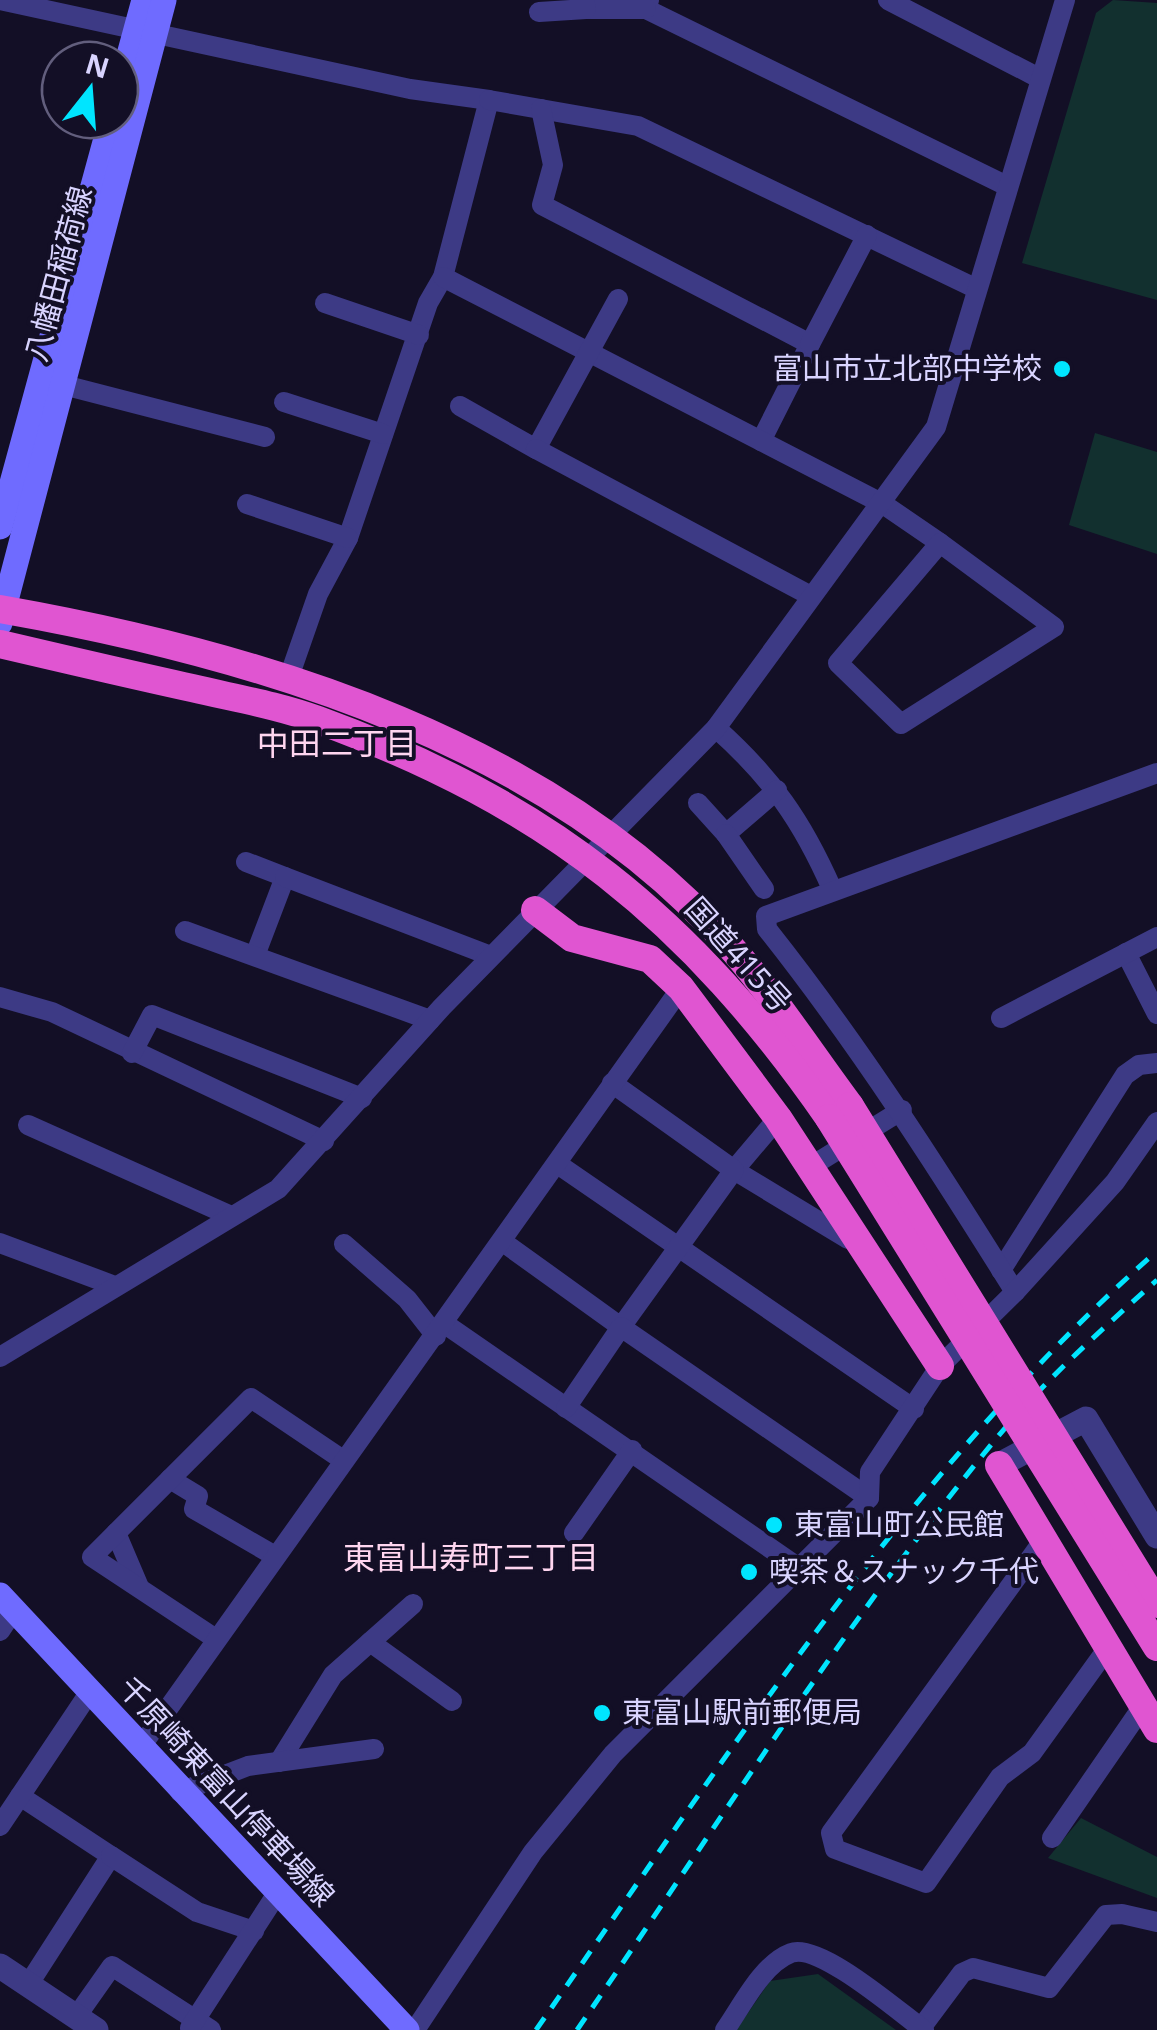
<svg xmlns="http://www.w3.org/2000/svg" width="1157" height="2030" font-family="'Noto Sans','Noto Sans JP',sans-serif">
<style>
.green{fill:#12302f}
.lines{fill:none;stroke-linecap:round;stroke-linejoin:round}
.minor{stroke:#3d3a85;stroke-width:20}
.tertiary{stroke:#3d3a85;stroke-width:25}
.secondary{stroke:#6f6bff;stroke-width:25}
.trunk{stroke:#e055d1;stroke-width:28}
.rail{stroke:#00e5ff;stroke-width:5;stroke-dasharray:15 12;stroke-linecap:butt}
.trunk-bridge{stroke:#e055d1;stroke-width:28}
.poi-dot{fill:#00e5ff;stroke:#130f26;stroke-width:4}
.labels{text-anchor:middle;stroke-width:8;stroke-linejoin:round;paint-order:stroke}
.street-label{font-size:30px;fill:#d9d4ff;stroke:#130f26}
.poi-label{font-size:30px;fill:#d9d4ff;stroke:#130f26;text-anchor:start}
.neighbourhood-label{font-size:32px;fill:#ffd6f0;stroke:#130f26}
</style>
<rect width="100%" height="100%" fill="#130f26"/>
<g class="green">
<path d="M1113,0L1157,3V300L1022,263L1096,13Z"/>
<path d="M1095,433L1157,452V554L1069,525Z"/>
<path d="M1081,1818L1157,1857V1898L1048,1858Z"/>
<path d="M818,1974L896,2030H736L770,1981Z"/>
</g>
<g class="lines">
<g class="minor">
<path d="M0,0L410,89L489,100L443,277L428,303L348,538L318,594L288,680"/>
<path d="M649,0L646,9L1007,186"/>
<path d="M888,0L1039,78"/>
<path d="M586,9H646"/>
<path d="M539,12L586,9L584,0"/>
<path d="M489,100L638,126L977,289"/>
<path d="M541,109L553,165L542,205L810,344L761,441"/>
<path d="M443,277L883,504L940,543"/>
<path d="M325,303L419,335"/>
<path d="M810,344L867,235"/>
<path d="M52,382L265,437"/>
<path d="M284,402L383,434"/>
<path d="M460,406L536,449L618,299"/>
<path d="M536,449L811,596"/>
<path d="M247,504L348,538"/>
<path d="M940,543L1054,627L901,724L838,663Z"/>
<path d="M716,728C772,778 802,821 832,889"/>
<path d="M698,803L726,834L777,790"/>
<path d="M726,834L764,889"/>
<path d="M246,862L285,877L256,953"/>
<path d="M285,877L491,956"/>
<path d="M185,931L430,1020"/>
<path d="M1126,953L1157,1014"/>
<path d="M0,997L52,1012L324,1141"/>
<path d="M1001,1018L1157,937"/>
<path d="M132,1053L152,1015L362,1098"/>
<path d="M778,1118L734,1170L848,1239H857"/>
<path d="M28,1125L231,1216"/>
<path d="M559,1165L914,1409"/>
<path d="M810,1167L902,1110"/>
<path d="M503,1242L621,1327L734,1170L612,1083"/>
<path d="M0,1243L115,1286"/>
<path d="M344,1244L407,1299L436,1336"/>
<path d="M1001,1270L1125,1075L1139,1065L1157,1063"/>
<path d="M1015,1292C937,1167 859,1045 767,929L766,916L1157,773"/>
<path d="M445,1324L799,1568"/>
<path d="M0,1357L278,1189L442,1007L716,728L936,427L1065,0"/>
<path d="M566,1408L621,1327L869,1498"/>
<path d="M170,1479L198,1496L194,1509L275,1556"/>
<path d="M116,1533L139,1587"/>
<path d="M574,1533L632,1450"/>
<path d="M1043,1541L831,1833L835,1849L926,1883L1000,1777L1032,1753L1107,1649"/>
<path d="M0,1631L14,1610"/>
<path d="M216,1639L92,1557L251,1398L343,1460"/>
<path d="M370,1642L452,1701"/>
<path d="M140,1748L681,988"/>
<path d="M279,1762L333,1675L413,1604"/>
<path d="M180,1792L248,1766L374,1749"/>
<path d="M20,1796L111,1856L28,1985"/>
<path d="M0,1826L89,1693"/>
<path d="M1052,1838L1143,1706"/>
<path d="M111,1856L197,1912L254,1931"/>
<path d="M76,2017L112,1966L211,2030"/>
<path d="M190,2028L276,1895"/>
<path d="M921,2028L962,1973L973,1968L1049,1988L1106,1915L1122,1914L1157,1922"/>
<path d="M415,2030L533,1852L613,1754L869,1498L870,1472L940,1366L1015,1292L1115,1182L1157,1122"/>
<path d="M725,2030C742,2006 762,1964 791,1953C819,1942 899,2012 924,2030"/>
</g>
<g class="tertiary">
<path d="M999,1465L1086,1419L1157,1536"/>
<path d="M0,1966L96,2030"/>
</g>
<g class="secondary">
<path d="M120,88L144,0"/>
<path d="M0,527L111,120"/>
<path d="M0,623L164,0"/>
<path d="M0,1595L407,2030"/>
</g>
<g class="trunk">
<path d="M0,609C261,655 558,744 736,953C777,1001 812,1055 850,1106"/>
<path d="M0,644C64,659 128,674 192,688C234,698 277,705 318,720C548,804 690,918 829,1118"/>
<path d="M535,910L572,938L650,959L681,988L778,1118L940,1366"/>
<path d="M999,1465L1157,1729"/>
</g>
<g class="rail">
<path d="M536,2030C722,1763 911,1467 1157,1251"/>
<path d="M577,2030C713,1832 842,1626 995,1440C1043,1382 1101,1330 1157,1280"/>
</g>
<g class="trunk-bridge">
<path d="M850,1106L1157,1604"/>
<path d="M829,1118L1157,1647"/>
</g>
</g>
<g class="poi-dot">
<circle cx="1062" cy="369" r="10"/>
<circle cx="774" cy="1525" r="10"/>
<circle cx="749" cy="1572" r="10"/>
<circle cx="602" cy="1713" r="10"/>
</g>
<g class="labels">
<g class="street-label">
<text transform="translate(59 274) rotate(-75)" y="10">八幡田稲荷線</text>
<text transform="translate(738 955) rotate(48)" y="10">国道415号</text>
<text transform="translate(226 1792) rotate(47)" y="10">千原崎東富山停車場線</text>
</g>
<g class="poi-label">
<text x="1042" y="379" text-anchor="end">富山市立北部中学校</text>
<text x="794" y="1535">東富山町公民館</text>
<text x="769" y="1582">喫茶＆スナック千代</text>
<text x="622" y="1723">東富山駅前郵便局</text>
</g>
<g class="neighbourhood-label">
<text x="337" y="755">中田二丁目</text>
<text x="471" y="1569">東富山寿町三丁目</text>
</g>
</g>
<g transform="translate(90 90) rotate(17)"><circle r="48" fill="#130f26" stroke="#625e7d" stroke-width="2.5"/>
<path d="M0-8L18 38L0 25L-18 38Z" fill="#00e5ff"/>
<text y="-15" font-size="28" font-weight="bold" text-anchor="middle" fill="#d9d4ff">N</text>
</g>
</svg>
